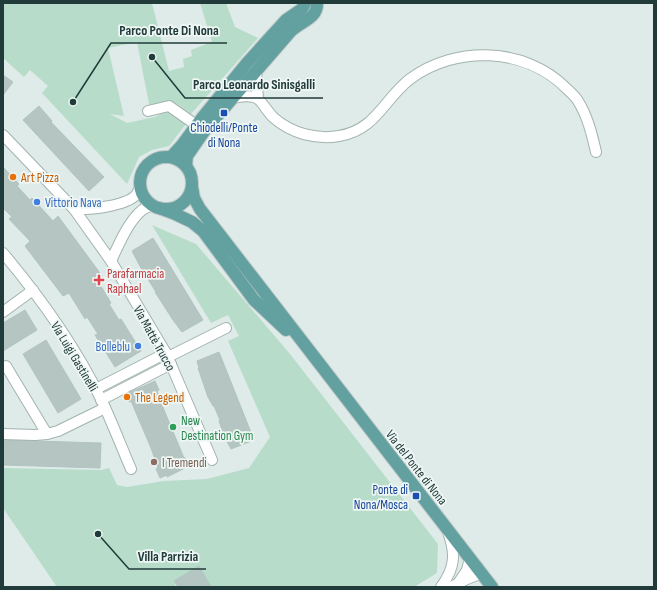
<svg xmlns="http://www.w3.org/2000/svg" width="657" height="590" font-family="'Sofia Sans Condensed',sans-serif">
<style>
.green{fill:#b7dcca}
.building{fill:#b4c5c2;stroke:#b1c4c1}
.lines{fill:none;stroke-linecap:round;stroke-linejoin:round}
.minor-casing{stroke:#a2b3b0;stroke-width:12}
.major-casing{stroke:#c1c8c8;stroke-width:14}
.minor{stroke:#fff;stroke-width:10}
.major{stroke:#63a1a0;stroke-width:12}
.transit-dot{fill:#1a4fb4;stroke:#eff7f5;stroke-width:1.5}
.food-dot{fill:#e8710a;stroke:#eff7f5;stroke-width:1.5}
.shop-dot{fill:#3f7fe0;stroke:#eff7f5;stroke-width:1.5}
.health-dot{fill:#e0444e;stroke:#eff7f5;stroke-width:1.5}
.leisure-dot{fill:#2e9e5b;stroke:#eff7f5;stroke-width:1.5}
.education-dot{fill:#8d6e63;stroke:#eff7f5;stroke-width:1.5}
.labels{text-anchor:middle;stroke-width:3.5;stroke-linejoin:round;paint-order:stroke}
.transit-label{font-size:13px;fill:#164399;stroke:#eff7f5}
.food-label{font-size:13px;fill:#c56008;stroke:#eff7f5;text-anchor:start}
.shop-label{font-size:13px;fill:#366cbe;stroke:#eff7f5;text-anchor:start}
.health-label{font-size:13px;fill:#be3a42;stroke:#eff7f5;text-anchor:start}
.street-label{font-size:13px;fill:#203b3a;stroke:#eff7f5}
.leisure-label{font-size:13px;fill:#27864d;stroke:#eff7f5;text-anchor:start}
.education-label{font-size:13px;fill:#785e54;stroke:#eff7f5;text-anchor:start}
.leader{fill:none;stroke:#203b3a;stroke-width:1.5}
.callout-dot{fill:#203b3a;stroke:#eff7f5;stroke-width:1.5}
.callout-label{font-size:14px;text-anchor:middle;font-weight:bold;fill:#203b3a;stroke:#eff7f5;stroke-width:3.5;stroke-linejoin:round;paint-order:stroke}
</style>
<rect width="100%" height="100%" fill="#dfebe8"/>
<g class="green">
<path d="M3,3H152L169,71L184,67L183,59L192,56L191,50L212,42L200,3H226L235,27L258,38L191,114L176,103L150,109L137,42L108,48L124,116L110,114L127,123L155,117L168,110L186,124L169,146L152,150L139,157L127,184L42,93L48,86L30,70L24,77L3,58Z"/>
<path d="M152,225L196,244L290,354L438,544L437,573L414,587H211L199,566L174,581L176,587H57L3,508V468L101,470L109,468L117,485L127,487L164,481L207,479L249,468L270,437L228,341L239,336L228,315L211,323Z"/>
</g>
<g class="building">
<path d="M3,75L13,82L3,95Z"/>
<path d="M39,106L52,121L51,122L104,177L89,191L23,120Z"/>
<path d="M3,167L19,184L17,186L30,200L32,198L53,221L58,216L100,273L95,276L111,303L109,304L119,320L121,319L141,351L115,367L95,335L98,334L87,317L85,319L69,293L63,296L25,246L30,241L9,219L12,217L3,208Z"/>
<path d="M153,238L203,320L182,332L173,320L155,292H156L141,268L132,251Z"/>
<path d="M25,310L37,330L3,351V323Z"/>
<path d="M46,340L81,399L58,413L23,354Z"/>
<path d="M219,352L254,440L231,449L224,436L219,421L220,420L214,406H213L208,397L198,368H199L197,361Z"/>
<path d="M155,381L159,390L157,391L164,410L184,458H186L189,466L167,477V475L160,478L156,469L158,468L151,448L131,401L129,402L126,394Z"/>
<path d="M3,440L101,443L100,468L3,465Z"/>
<path d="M199,566L211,587H178L174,581Z"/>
</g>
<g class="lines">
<g class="minor-casing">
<g id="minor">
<path d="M256,70L258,99"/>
<path d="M232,98C240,97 251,94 258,99C264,104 268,113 274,118C291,133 316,140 339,136C376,130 384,99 410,79C456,45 525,47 566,88C570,92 575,96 578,101C588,117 592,135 596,152"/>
<path d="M148,111L169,106L196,125"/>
<path d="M3,135L74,209L111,261L166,353L212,460"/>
<path d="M74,209C89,210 126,206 136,195C138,193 139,189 140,187"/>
<path d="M3,253C40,297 76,348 101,399C112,422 121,446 131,469"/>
<path d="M111,261C118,246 128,222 141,211C144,208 148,207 152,205"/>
<path d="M3,312L33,290"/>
<path d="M168,357L226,328"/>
<path d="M6,366L47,434L58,431L105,408"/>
<path d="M96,389L166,353"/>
<path d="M101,400L171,364"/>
<path d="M3,434L35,435L47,434"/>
<path d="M459,582L467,570L470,558"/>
<path d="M441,587C455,568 456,554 448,532"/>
<path d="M451,587L467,579L482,573"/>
</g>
</g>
<g class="major-casing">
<g id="major">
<circle cx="166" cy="183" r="26"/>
<path d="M171,157L182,145L202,118L247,63L286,20L302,9L305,3"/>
<path d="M186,166L187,156L205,130L290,32C299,22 318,19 317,3"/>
<path d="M192,187L194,198L200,209L492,587"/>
<path d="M159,208L175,214L192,222L203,231L254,300L286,330"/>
</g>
</g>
<use href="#minor" class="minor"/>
<use href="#major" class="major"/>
</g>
<g class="transit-dot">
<rect x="220" y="109" width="8" height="8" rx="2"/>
<rect x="412" y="492" width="8" height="8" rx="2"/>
</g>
<g class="food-dot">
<circle cx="13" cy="177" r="4"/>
<circle cx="127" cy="397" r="4"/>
</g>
<g class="shop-dot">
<circle cx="37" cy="202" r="4"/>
<circle cx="138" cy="346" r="4"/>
</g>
<path class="health-dot" d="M97 274h4v4h4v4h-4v4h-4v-4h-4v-4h4z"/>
<circle class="leisure-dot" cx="173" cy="427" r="4"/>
<circle class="education-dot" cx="154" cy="462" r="4"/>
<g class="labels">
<g class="transit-label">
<text x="224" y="132">Chiodelli/Ponte<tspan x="224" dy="15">di Nona</tspan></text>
<text x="408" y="494" text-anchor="end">Ponte di<tspan x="408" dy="15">Nona/Mosca</tspan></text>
</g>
<g class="food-label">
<text x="21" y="182">Art Pizza</text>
<text x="135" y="402">The Legend</text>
</g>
<g class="shop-label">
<text x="45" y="207">Vittorio Nava</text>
<text x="130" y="351" text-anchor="end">Bolleblu</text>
</g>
<g class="health-label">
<text x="107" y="278">Parafarmacia<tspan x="107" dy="15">Raphael</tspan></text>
</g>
<g class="street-label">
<text transform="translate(155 338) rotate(61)" y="5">Via Mattè Trucco</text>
<text transform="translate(75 356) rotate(59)" y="5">Via Luigi Gastinelli</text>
<text transform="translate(417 467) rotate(52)" y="5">Via del Ponte di Nona</text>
</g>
<g class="leisure-label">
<text x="181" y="425">New<tspan x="181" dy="15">Destination Gym</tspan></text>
</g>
<g class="education-label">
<text x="162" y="467">I Tremendi</text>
</g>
</g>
<path class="leader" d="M73 102L111 43H227M152 57L185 98H323M98 534L129 569H206"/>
<g class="callout-dot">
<circle cx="73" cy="102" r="4"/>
<circle cx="152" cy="57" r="4"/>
<circle cx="98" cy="534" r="4"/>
</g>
<g class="callout-label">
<text x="169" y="35">Parco Ponte Di Nona</text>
<text x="254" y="89">Parco Leonardo Sinisgalli</text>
<text x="168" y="561">Villa Parrizia</text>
</g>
<rect width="657" height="590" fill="none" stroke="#203b3a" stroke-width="8"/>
</svg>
